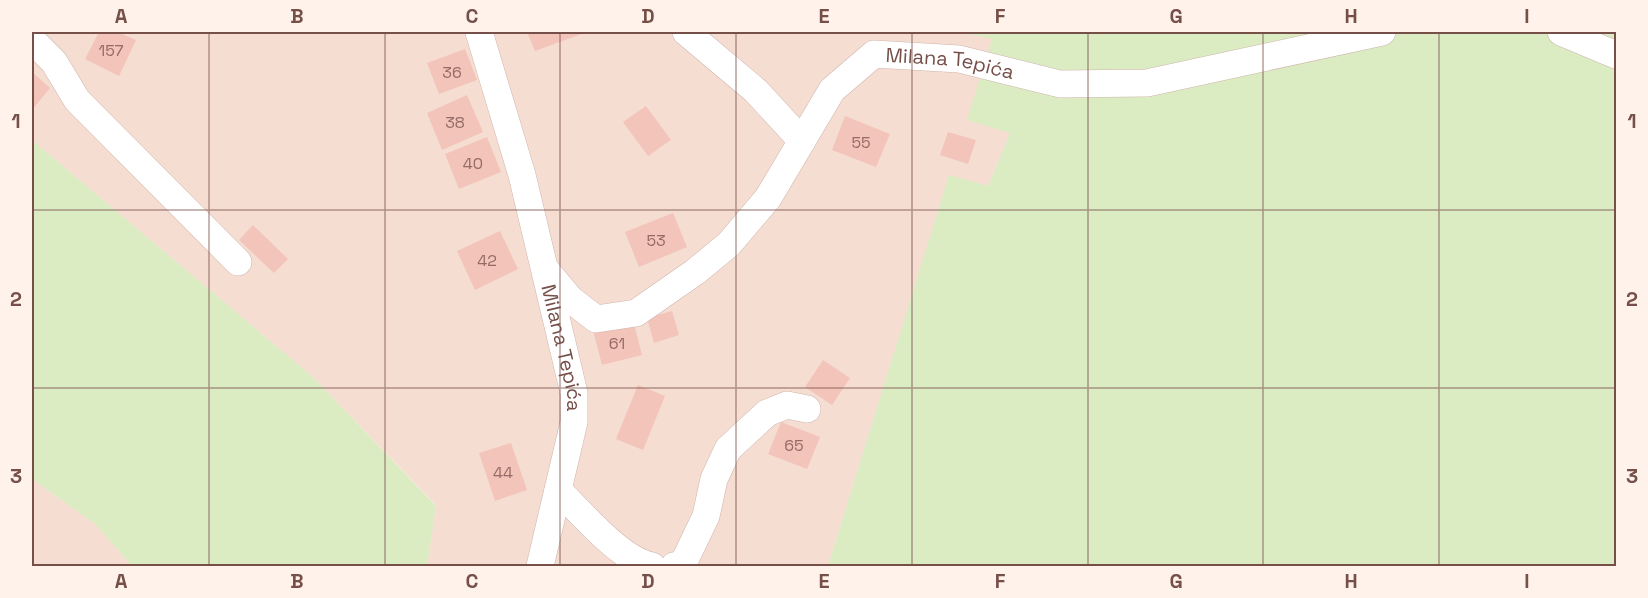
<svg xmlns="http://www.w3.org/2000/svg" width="1648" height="598" font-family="'Space Grotesk',sans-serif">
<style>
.residential{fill:#f5ddd2}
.green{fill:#dbebc2}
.building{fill:#f3c4ba}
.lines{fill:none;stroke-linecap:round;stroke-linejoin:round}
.street-casing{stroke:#d0b5ad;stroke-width:28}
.street{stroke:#fff;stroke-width:27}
.grid{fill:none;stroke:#764f49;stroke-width:1.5;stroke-opacity:0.55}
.labels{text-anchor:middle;stroke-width:5;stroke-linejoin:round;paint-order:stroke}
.number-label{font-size:16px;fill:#956c65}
.street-label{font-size:20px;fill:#764f49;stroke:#fff2ea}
.neatline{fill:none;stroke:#764f49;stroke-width:2}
.grid-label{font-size:20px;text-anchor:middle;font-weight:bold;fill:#764f49}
</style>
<rect width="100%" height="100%" fill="#fdede3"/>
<g class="residential">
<path d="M32,32H960L992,38L1010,133L988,186L949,176L828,566H427L436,505L314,378L32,140Z"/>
<path d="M32,479L95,524L132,566H32Z"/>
</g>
<g class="green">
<path d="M960,32H1616V566H828L949,175L988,186L1010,133L967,120L992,39Z"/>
<path d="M32,140L314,378L436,506L427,566H132L95,524L32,479Z"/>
</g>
<g class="building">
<path d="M99,32H118L136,40L119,76L85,59Z"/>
<path d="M527,32H587L535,51Z"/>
<path d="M465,49L477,80L439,94L427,63Z"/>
<path d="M32,72L50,88L32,110Z"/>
<path d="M467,95L483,132L442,150L427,113Z"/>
<path d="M646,106L671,140L648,156L623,122Z"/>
<path d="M845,116L890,134L876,167L832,150Z"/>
<path d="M948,132L976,140L968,164L940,155Z"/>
<path d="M487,137L501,172L459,189L445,154Z"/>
<path d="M673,213L687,247L639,267L625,232Z"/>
<path d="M253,225L288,259L274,273L239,240Z"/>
<path d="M500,231L518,269L475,290L457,251Z"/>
<path d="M672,311L679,335L654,343L647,318Z"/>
<path d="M633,320L642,355L602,365L593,330Z"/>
<path d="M823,360L850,378L832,405L805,387Z"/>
<path d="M638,385L665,396L643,450L616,439Z"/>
<path d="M781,422L820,437L807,469L768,454Z"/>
<path d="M511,443L527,490L495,501L479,453Z"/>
</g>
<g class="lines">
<g class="street-casing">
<g id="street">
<path id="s1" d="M479,32L522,175L574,393V422L540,566"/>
<path d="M686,32L756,91L802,141"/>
<path d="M1561,32L1616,55"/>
<path d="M32,40L54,62L77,100L238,262"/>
<path id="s2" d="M545,269L570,299L596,319L636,313L695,272L729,244L768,198L832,90L874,54L959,59L1060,84L1147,83L1382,32"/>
<path d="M558,490C582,513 620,560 652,566"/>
<path d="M674,566L683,564L706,516L714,479L728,449L767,413L787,405L807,409"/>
</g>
</g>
<use href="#street" class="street"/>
</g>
<path class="grid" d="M209,32V566M385,32V566M560,32V566M736,32V566M912,32V566M1088,32V566M1263,32V566M1439,32V566M32,210H1616M32,388H1616"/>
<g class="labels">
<g class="number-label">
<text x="111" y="56">157</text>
<text x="452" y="78">36</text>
<text x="455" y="128">38</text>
<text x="861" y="148">55</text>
<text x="473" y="169">40</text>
<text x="656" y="246">53</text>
<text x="487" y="266">42</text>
<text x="617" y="349">61</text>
<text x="794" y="451">65</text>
<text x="503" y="478">44</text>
</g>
<g class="street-label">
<text dy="7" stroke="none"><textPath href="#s2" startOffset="546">Milana Tepića</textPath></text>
<text dy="7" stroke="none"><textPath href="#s1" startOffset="327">Milana Tepića</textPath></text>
</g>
</g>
<rect width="1648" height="598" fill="none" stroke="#fff2ea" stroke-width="66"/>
<rect x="33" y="33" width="1582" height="532" class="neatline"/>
<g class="grid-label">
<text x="121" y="23">A</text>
<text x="297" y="23">B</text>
<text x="472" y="23">C</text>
<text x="648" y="23">D</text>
<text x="824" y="23">E</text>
<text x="1000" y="23">F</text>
<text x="1176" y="23">G</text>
<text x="1351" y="23">H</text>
<text x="1527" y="23">I</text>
<text x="16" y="128">1</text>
<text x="1632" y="128">1</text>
<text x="16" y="306">2</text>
<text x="1632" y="306">2</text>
<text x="16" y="483">3</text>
<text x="1632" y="483">3</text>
<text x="121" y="588">A</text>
<text x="297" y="588">B</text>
<text x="472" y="588">C</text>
<text x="648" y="588">D</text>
<text x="824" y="588">E</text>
<text x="1000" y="588">F</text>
<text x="1176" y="588">G</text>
<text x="1351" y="588">H</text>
<text x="1527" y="588">I</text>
</g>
</svg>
